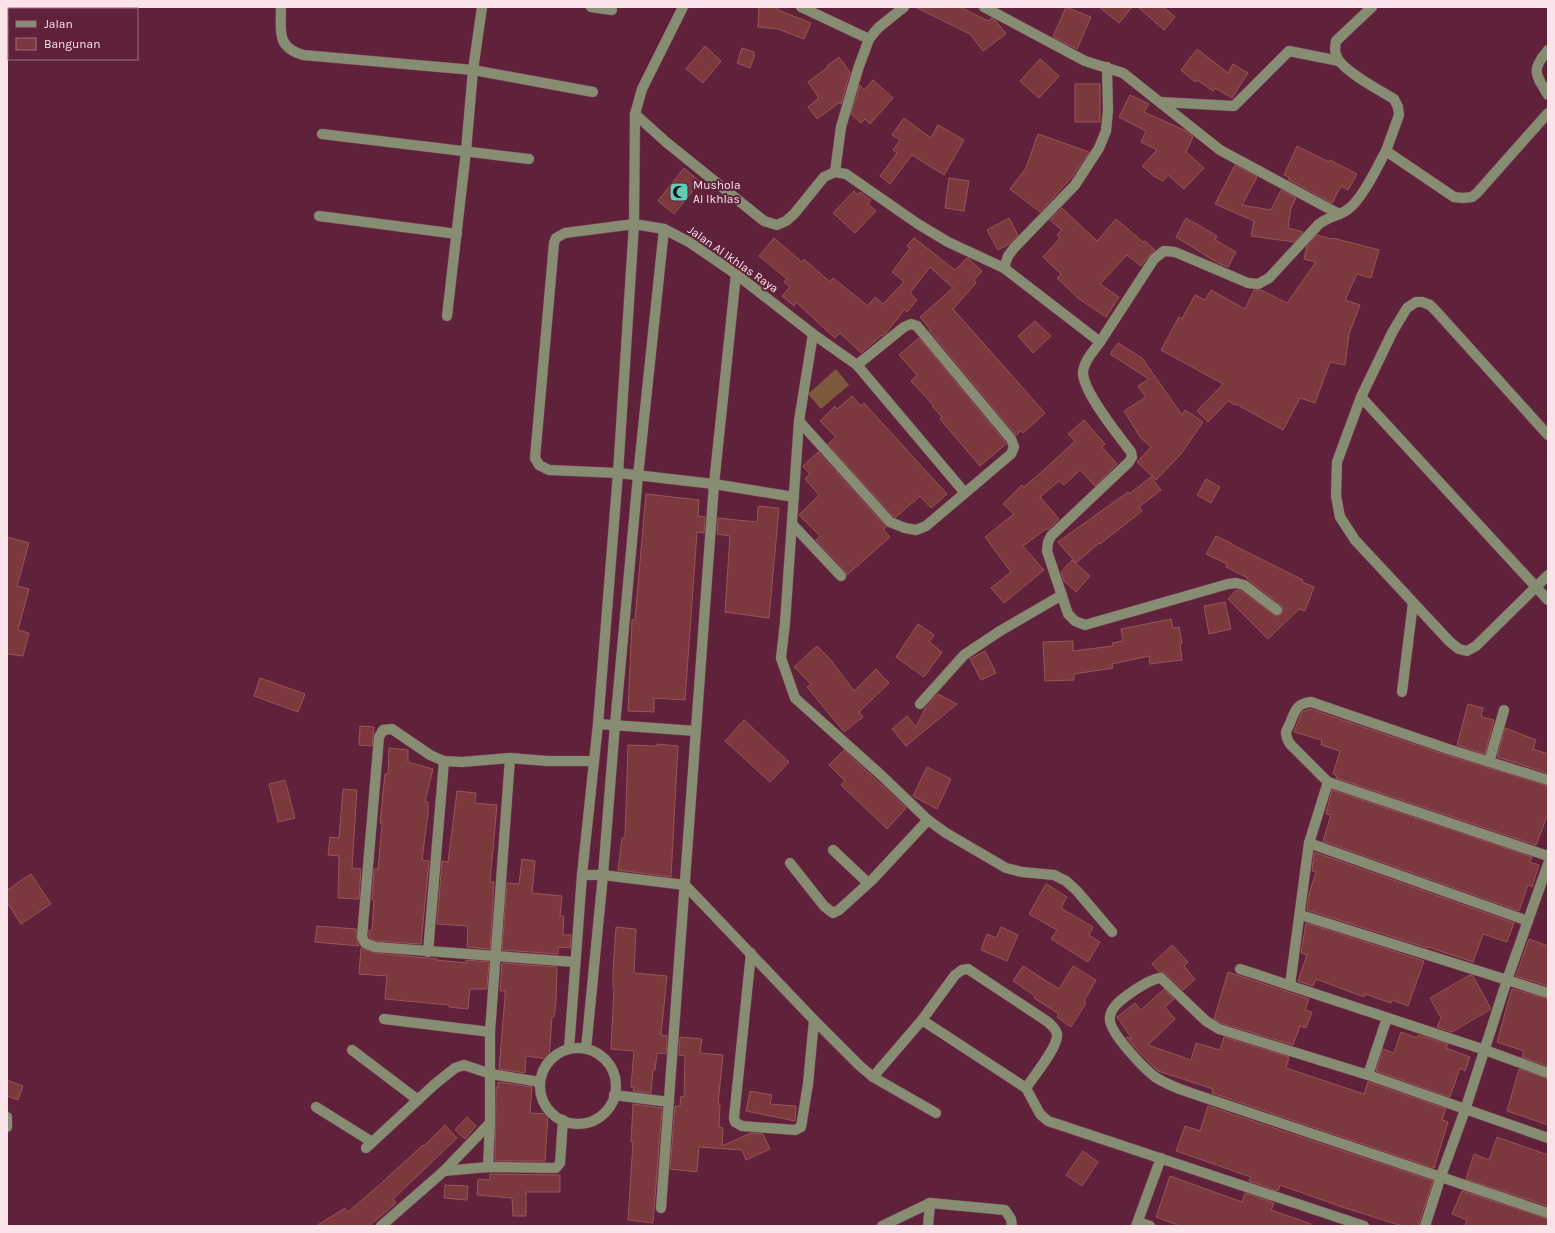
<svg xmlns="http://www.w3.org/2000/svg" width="1555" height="1233" font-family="Karla,sans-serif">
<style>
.green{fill:#7f593c}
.building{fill:#7c393d;stroke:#995457}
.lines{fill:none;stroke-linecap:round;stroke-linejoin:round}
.minor-casing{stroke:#784156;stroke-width:11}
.minor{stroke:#878d73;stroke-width:10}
.labels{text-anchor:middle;stroke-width:4;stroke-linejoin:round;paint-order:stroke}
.poi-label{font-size:12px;fill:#fbe3ea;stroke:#5f223a;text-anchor:start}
.street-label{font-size:12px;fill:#fbe3ea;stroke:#5f223a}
</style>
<rect width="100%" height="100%" fill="#5f223a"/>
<path class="green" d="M836,369L849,385L821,409L808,394Z"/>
<g class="building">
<path d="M759,7H778V10L811,23L804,39L778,29L758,27Z"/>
<path d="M915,7H960L988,21L992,18L996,21L1006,34L983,51L970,34Z"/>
<path d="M1066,7L1091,17L1077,49L1053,37Z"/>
<path d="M1099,7H1132L1119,23Z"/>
<path d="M1138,7H1163L1175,17L1164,30Z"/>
<path d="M705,46L721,61L703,83L686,69Z"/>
<path d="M742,48L754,52V57L750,68L737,63Z"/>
<path d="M1197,49L1228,73L1233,64L1248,73L1232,98L1215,88L1213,91L1197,80L1195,82L1181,70Z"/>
<path d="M839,57L850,72L841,104L839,103L817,119L808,107L819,98L808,82L828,67L827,66Z"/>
<path d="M1040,59L1059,76L1039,98L1020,81Z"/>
<path d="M873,80L893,98L870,124L865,119L861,123L851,114L860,85L864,90Z"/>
<rect x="1075" y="84" width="25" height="38"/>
<path d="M1130,95L1149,104L1144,112L1186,131L1193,137L1186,152L1204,168L1184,189L1168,175L1163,181L1155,177L1142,166L1157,150L1141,142L1146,131L1119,117Z"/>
<path d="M904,118L931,138L938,125L964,140L944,175L912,155L890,184L880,176L897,153L893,150L900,140L892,135Z"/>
<path d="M1038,134L1089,152L1072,177L1040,212L1010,189L1026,168Z"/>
<path d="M1297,146L1329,162L1330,160L1357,174L1348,190L1341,186L1332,203L1288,179L1289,177L1284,175Z"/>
<path d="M1235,165L1257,177L1242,205L1271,210L1281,190L1296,198L1291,208L1288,228L1303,232L1294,242L1251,236L1254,221L1215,204Z"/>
<path d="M684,168L700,182L674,214L658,201Z"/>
<path d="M949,178L969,181L964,211L945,208Z"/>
<path d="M854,191L858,195L860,192L871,200L868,204L876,211L855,233L833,213Z"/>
<path d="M1062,208L1097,241L1116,219L1143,242L1145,241L1155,250L1149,255L1141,266L1127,255L1100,284L1119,297L1106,317L1078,298L1057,278L1061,274L1043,257L1060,238L1057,235L1062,230L1050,220Z"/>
<path d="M1009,218L1018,235L1009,244L998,250L987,230Z"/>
<path d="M1186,218L1217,236L1215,240L1236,252L1228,267L1218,263L1176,237Z"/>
<path d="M1317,235L1332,239L1333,238L1379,250L1371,278L1357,274L1345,300L1360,305L1349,334L1345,365L1330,362L1315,403L1300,398L1283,430L1236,404L1235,405L1228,401L1208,422L1197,411L1223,384L1161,350L1179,317L1182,319L1195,295L1205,300L1211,290L1245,309L1254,290H1261L1287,303L1316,262L1304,259L1307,246Z"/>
<path d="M774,238L802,262L804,259L830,282L833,278L868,306L875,297L883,304L904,282L892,272L910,248L907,246L914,238L955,270L967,258L969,259L982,271L974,280L976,283L953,309L1045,413L1023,433L1021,431L1016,435L929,330L930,329L920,317L953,288L930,267L910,293L917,300L907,312L905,309L886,333L882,336V335L861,353L840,333L835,338L796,302L794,306L782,296L790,287L784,282L787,279L759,256Z"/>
<path d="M1035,321L1051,336L1033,353L1018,336Z"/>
<path d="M919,338L1005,442L1006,444L980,466L940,419L942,417L932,406L933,405L911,381L917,375L899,355Z"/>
<path d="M1118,343L1142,358L1182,415L1185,410L1203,422L1181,454L1156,480L1137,462L1151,447L1140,437L1124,411L1146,397L1138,386L1149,379L1110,354Z"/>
<path d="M852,396L861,406L864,403L947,494L931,508L920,496L896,517H894L828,444L836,437L820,421L835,406L837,409Z"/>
<path d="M1084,420L1105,444L1102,447L1117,464L1095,486L1080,470L1064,485L1059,481L1040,497L1059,519L1048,530L1046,529L1023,546L1044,570L1004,603L991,588L1011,572L985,537L1014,514L1003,504L1022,485L1024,487L1046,468L1075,441L1068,434Z"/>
<path d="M818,452L886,527L883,529L890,537L847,575L846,572L816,540L820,536L799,515L819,495L805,479L810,474L803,466Z"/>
<path d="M1151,477L1161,490L1139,507L1142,511L1100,544L1099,543L1076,563L1058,542L1128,492L1129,494Z"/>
<path d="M1206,479L1220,487L1211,503L1197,495Z"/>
<path d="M646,494L699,500L698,516L705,517L704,533L697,532L685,700L654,698V712L628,711L632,620H635Z"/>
<path d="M758,506L779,508L769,618L725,612L730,536L717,534L718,518L757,522Z"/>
<path d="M1216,536L1231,543V544L1303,580L1302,582L1314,587L1305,611L1299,609L1268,639L1228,599L1236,590L1241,591L1276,616L1282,614L1283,607L1247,579L1248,578L1226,567L1227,564L1206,554Z"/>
<path d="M7,537L29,543L17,586L29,589L18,630L29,633L23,656L7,654Z"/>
<path d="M1072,560L1090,576L1076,592L1064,581L1061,572Z"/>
<path d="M1225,602L1231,629L1209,634L1204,606Z"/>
<path d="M1171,619L1173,628L1179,627L1182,643L1180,644L1182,660L1150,664L1149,656L1112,664L1113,668L1074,674V680L1045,681L1043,642L1073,641V651L1113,646L1112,643L1123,641L1121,629Z"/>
<path d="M918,624L934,635L929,642L942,652L924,677L896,657Z"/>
<path d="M817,646L830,659L854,691L876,669L889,683L859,712L863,717L844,732L807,687L811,684L794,667Z"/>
<path d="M985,651L996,673L981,680L970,659Z"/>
<path d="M260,678L305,694L298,712L254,696Z"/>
<path d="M938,694L957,704L906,746L892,729L907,716L916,727L926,707Z"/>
<path d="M1468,704L1483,708L1481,717L1494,720L1485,754L1457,745Z"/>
<path d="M1310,709L1446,755L1548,786V814L1536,845L1336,778L1337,776L1333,774L1340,751L1321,745L1322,740L1294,732L1302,712Z"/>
<path d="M744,720L789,762L770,782L725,741Z"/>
<path d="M360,726L374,727L372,746L359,745Z"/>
<path d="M1505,728L1536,740L1533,749L1548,754V773L1497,757Z"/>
<path d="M657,744L678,746L671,877L618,870L622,838H625L628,745L657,746Z"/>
<path d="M389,748L408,750V762L433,769L425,801L428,802V813L422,860L429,861L421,944L376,941L370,938L369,936V930L372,931L374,900H372L374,869H378L382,824L380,823L385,774H388Z"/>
<path d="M844,750L906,808L887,829L841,785L845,781L829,765Z"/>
<path d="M927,767L951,779L937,809L913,796Z"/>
<path d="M285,780L295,818L278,822L269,784Z"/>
<path d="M343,789L357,790L352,868L361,869L359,899L338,898L339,856L328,855L330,837L339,838Z"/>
<path d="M1332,790L1532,857L1530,862L1539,865L1532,887L1528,885L1519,911L1323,841L1331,815L1326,814Z"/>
<path d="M457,791L476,793L475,803L497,805L490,882H494L490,949L467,947L468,926L437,924L442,861L448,862Z"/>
<path d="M1314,852L1514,923L1507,942L1483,934L1473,962L1428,947V948L1307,910L1309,894L1316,872L1312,871Z"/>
<path d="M522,859L535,861L532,893L562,896L560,916H564L563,935H571L570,948L558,947V954L502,950L507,883L519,884Z"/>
<path d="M31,874L51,904L21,924L7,902V890Z"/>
<path d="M1046,884L1067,897L1061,908L1093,927L1089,935L1100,942L1088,962L1051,939L1057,930L1029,914Z"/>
<path d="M1306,923L1424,961L1408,1006L1392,1000L1391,1003L1365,994L1364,997L1316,979L1313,986L1298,981L1307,955L1301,953Z"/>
<path d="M317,926L356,929V937L359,946L315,942Z"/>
<path d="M616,927L636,929L634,973L667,976L661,1035L667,1036L666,1054L657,1053L655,1070H653L651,1093L633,1091L634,1087H631L634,1051L611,1049L614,989L613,988V970Z"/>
<path d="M1001,927L1018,935L1007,961L981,950L987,934L996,938Z"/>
<path d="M1529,939L1548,946V986L1516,976Z"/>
<path d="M1172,945L1188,962L1184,966L1195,979L1183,990L1165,973L1159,972L1152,964Z"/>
<path d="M361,948L375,953L437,959V960L466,963V960L489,962L487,989H470L468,1009L449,1007V1005L385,999L387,976L359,974Z"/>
<path d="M502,963L557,967L556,1003L554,1017H552L549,1059L526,1056L525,1073L499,1069L505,997V991H500Z"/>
<path d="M1023,966L1059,989L1073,966L1096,980L1084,1001L1086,1003L1071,1027L1057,1017L1059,1014L1034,998L1035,996L1013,981Z"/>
<path d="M1228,972L1309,999L1305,1010L1312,1012L1306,1028L1300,1026L1293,1045L1221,1023L1214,1019Z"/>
<path d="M1470,975L1473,976L1491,1009L1452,1032L1437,1027L1441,1018L1430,998Z"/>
<path d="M1164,989L1174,999L1165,1007L1175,1019L1148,1045L1191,1060L1196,1043L1220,1050L1224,1037L1289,1057L1286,1068L1364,1094L1368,1082L1446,1109L1442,1120L1448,1122L1434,1168L1212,1093L1213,1089L1158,1071L1140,1053L1126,1037L1132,1039L1117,1017L1135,1003L1141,1010Z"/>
<path d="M1512,989L1548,999V1066L1522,1057L1524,1051L1497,1042Z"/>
<path d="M1401,1032L1417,1038L1418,1035L1448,1044L1446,1048L1470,1057L1465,1071L1460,1068L1450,1097L1376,1071L1383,1049L1394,1053Z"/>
<path d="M680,1037L702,1039L700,1053L723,1055L718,1104H720L719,1127L723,1128L722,1146L751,1133L763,1134L770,1149L746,1160L742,1150L699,1147L697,1172L670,1169L675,1106H680L681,1096L684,1097L685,1056L679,1055Z"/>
<path d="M1519,1069L1548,1079V1125L1507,1111Z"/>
<path d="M7,1080L23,1086L18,1100L7,1096Z"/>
<path d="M498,1082L532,1087L530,1113L548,1114L545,1161H495L496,1087H498Z"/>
<path d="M750,1091L772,1095L770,1104L796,1106L795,1121L746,1111Z"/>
<path d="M633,1104L662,1108L653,1223L628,1220L633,1142H631Z"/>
<path d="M1208,1106L1433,1181L1418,1226H1402L1339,1206L1280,1185L1278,1191L1249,1181L1251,1177L1176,1151L1185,1126L1200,1131Z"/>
<path d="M467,1117L476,1126L465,1139L455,1130Z"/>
<path d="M445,1125L457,1138L393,1199L396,1203L369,1226H316L345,1208L348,1212L377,1187L423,1145L424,1146Z"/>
<path d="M1497,1137L1548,1155V1206L1466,1179L1474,1154L1489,1160Z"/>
<path d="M1083,1151L1098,1162L1082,1186L1066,1175Z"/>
<path d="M490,1174L560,1175V1192H526V1216H513L512,1198L477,1195L478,1179L490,1180Z"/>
<path d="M1170,1176L1242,1202L1245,1193L1274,1203L1271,1210L1311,1224V1226H1180L1156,1217Z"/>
<path d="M445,1185L468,1186L467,1200L444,1198Z"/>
<path d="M1462,1191L1548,1219V1226H1465L1467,1220L1452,1214Z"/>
</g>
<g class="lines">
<g class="minor-casing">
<g id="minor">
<path d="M281,7C281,31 276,47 303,55L473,70L593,92"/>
<path d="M591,7L612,10"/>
<path d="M801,7L869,39"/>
<path d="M984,7L1085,61L1123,73L1220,150L1339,214"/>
<path d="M1372,7L1336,41C1335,48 1334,53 1338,59C1345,72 1381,91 1394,99L1398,107L1399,115L1386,151"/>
<path d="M1548,50C1531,70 1535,74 1548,95"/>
<path d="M1107,67L1108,110L1106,131L1099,148L1075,185L1014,248L1008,256L1004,268L1100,342L1154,259L1164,251L1175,252L1248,283L1258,284L1269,278L1319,224C1328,217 1338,216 1347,210C1362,200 1377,167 1386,151L1454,197L1463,198L1472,197L1477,193L1548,113"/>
<path d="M1160,102L1234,106L1289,51L1339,61"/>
<path d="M635,114L666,142L764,221L777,225L786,221L794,214L824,177L835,172L846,174L918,224L948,242L1004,268"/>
<path d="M322,134L529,159"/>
<path d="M835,172L841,127L858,69L869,39L878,28L904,7"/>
<path d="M319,216L457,234"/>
<path d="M447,316L466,151L473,70L482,7"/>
<path d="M813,334L799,421L785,623L781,658L795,698L881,775L928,820L946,833L1006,868L1022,872L1054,875L1066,881L1077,891L1112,932"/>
<path d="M1100,342C1094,351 1085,359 1083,371C1081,390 1119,436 1131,452L1132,457L1129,462L1051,536L1048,542L1047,551L1068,614L1075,621L1085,625L1228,584L1236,583L1244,585L1277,610"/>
<path d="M1361,397L1548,600"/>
<path d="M799,421L890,522L905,528L916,530L926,526L1011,454L1014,447L1011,439L917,326L911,324L904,327L857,365"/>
<path d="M1548,435L1436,311L1430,305L1422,302H1416L1407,308L1393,331L1361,397L1337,462L1336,496L1340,517L1355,540L1450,642L1459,649L1467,651L1476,646L1548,575"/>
<path d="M794,497L714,484L618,473L549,470L539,465L535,458L554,243L556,238L565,233L634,224L664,229L689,242L736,274L813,334L857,365L965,493"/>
<path d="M792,524L841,576"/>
<path d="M1402,692L1413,603"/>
<path d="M920,704L964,655L1000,631L1062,595"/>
<path d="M598,724L696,731"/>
<path d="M1489,762L1504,710"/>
<path d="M1328,782L1548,856"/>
<path d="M1309,843L1528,921"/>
<path d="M833,850L868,883"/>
<path d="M790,863L824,906L833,913L839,910L872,880L928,820"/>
<path d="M582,875H603L685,885L814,1020L860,1066L873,1077L936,1113"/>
<path d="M1301,915L1548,993"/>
<path d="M428,952L444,761"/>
<path d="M751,953L734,1118L735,1122L742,1126L795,1130L801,1127L808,1084L814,1020"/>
<path d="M575,962L375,947L365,943L362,937L379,737L383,730L392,729L430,755L444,761L462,762L510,758L547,761H593"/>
<path d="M1240,969L1485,1050L1548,1073"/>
<path d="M1290,985L1309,843L1328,782L1290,744C1288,741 1286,736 1286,732C1287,729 1289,726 1290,723C1295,711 1297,703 1311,702L1448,749L1548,780"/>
<path d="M384,1019L490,1032"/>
<path d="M922,1020L1026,1088L1040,1114L1048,1121L1364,1226"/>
<circle cx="578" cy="1086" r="38"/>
<path d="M569,1049L582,875L598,724L618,473L634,224L635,114L642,89L683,7"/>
<path d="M586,1049L603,875L615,725L638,476L664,229"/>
<path d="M352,1050L418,1100"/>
<path d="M1368,1075L1387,1018"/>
<path d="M873,1077L922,1020L955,975L962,970L968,969L1048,1022C1052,1026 1056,1029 1057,1034C1059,1046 1033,1077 1026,1088"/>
<path d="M614,1095L669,1102"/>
<path d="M316,1107L372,1142"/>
<path d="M7,1117V1127"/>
<path d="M1548,1138L1368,1075L1219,1029L1206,1021L1161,978C1153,978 1136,989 1129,994C1121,1000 1111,1007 1110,1017C1107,1031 1144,1068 1155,1077C1166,1084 1179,1089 1191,1093L1548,1213"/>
<path d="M366,1148L435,1084L455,1068L464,1065L491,1074L540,1082"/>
<path d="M488,1167L490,1123V1032L510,758"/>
<path d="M444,1171L488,1167L556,1168L560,1163L563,1120"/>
<path d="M661,1208L714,484L736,274"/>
<path d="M1138,1222L1150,1226"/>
<path d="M381,1226L444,1171L490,1123"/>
<path d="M882,1226L930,1203L1005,1210L1011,1219L1012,1226"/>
<path d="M928,1226L930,1203"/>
<path d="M1136,1226L1161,1158"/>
<path d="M1425,1226L1441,1176L1465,1110L1507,980L1548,864"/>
</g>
</g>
<use href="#minor" class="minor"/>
</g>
<defs>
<g id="mosque-square" transform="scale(1)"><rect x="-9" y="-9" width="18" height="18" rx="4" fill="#5eceb7" stroke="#5f223a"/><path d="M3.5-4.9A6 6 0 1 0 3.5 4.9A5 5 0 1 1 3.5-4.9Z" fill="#111"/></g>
</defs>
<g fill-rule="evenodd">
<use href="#mosque-square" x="679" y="192"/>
</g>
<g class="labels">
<g class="poi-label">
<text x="693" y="189">Mushola<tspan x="693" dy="14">Al Ikhlas</tspan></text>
</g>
<g class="street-label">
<text transform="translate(733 259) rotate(35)" y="4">Jalan Al Ikhlas Raya</text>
</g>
</g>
<rect width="1555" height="1233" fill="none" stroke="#fbe3ea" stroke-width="16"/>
<rect x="8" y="8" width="130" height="52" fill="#5f223a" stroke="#9d6f80"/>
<rect x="16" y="21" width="20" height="6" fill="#878d73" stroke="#9d6f80"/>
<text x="44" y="28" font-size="12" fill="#fbe3ea">Jalan</text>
<rect x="16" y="38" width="20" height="12" fill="#7c393d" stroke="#9d6f80"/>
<text x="44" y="48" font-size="12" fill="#fbe3ea">Bangunan</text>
</svg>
